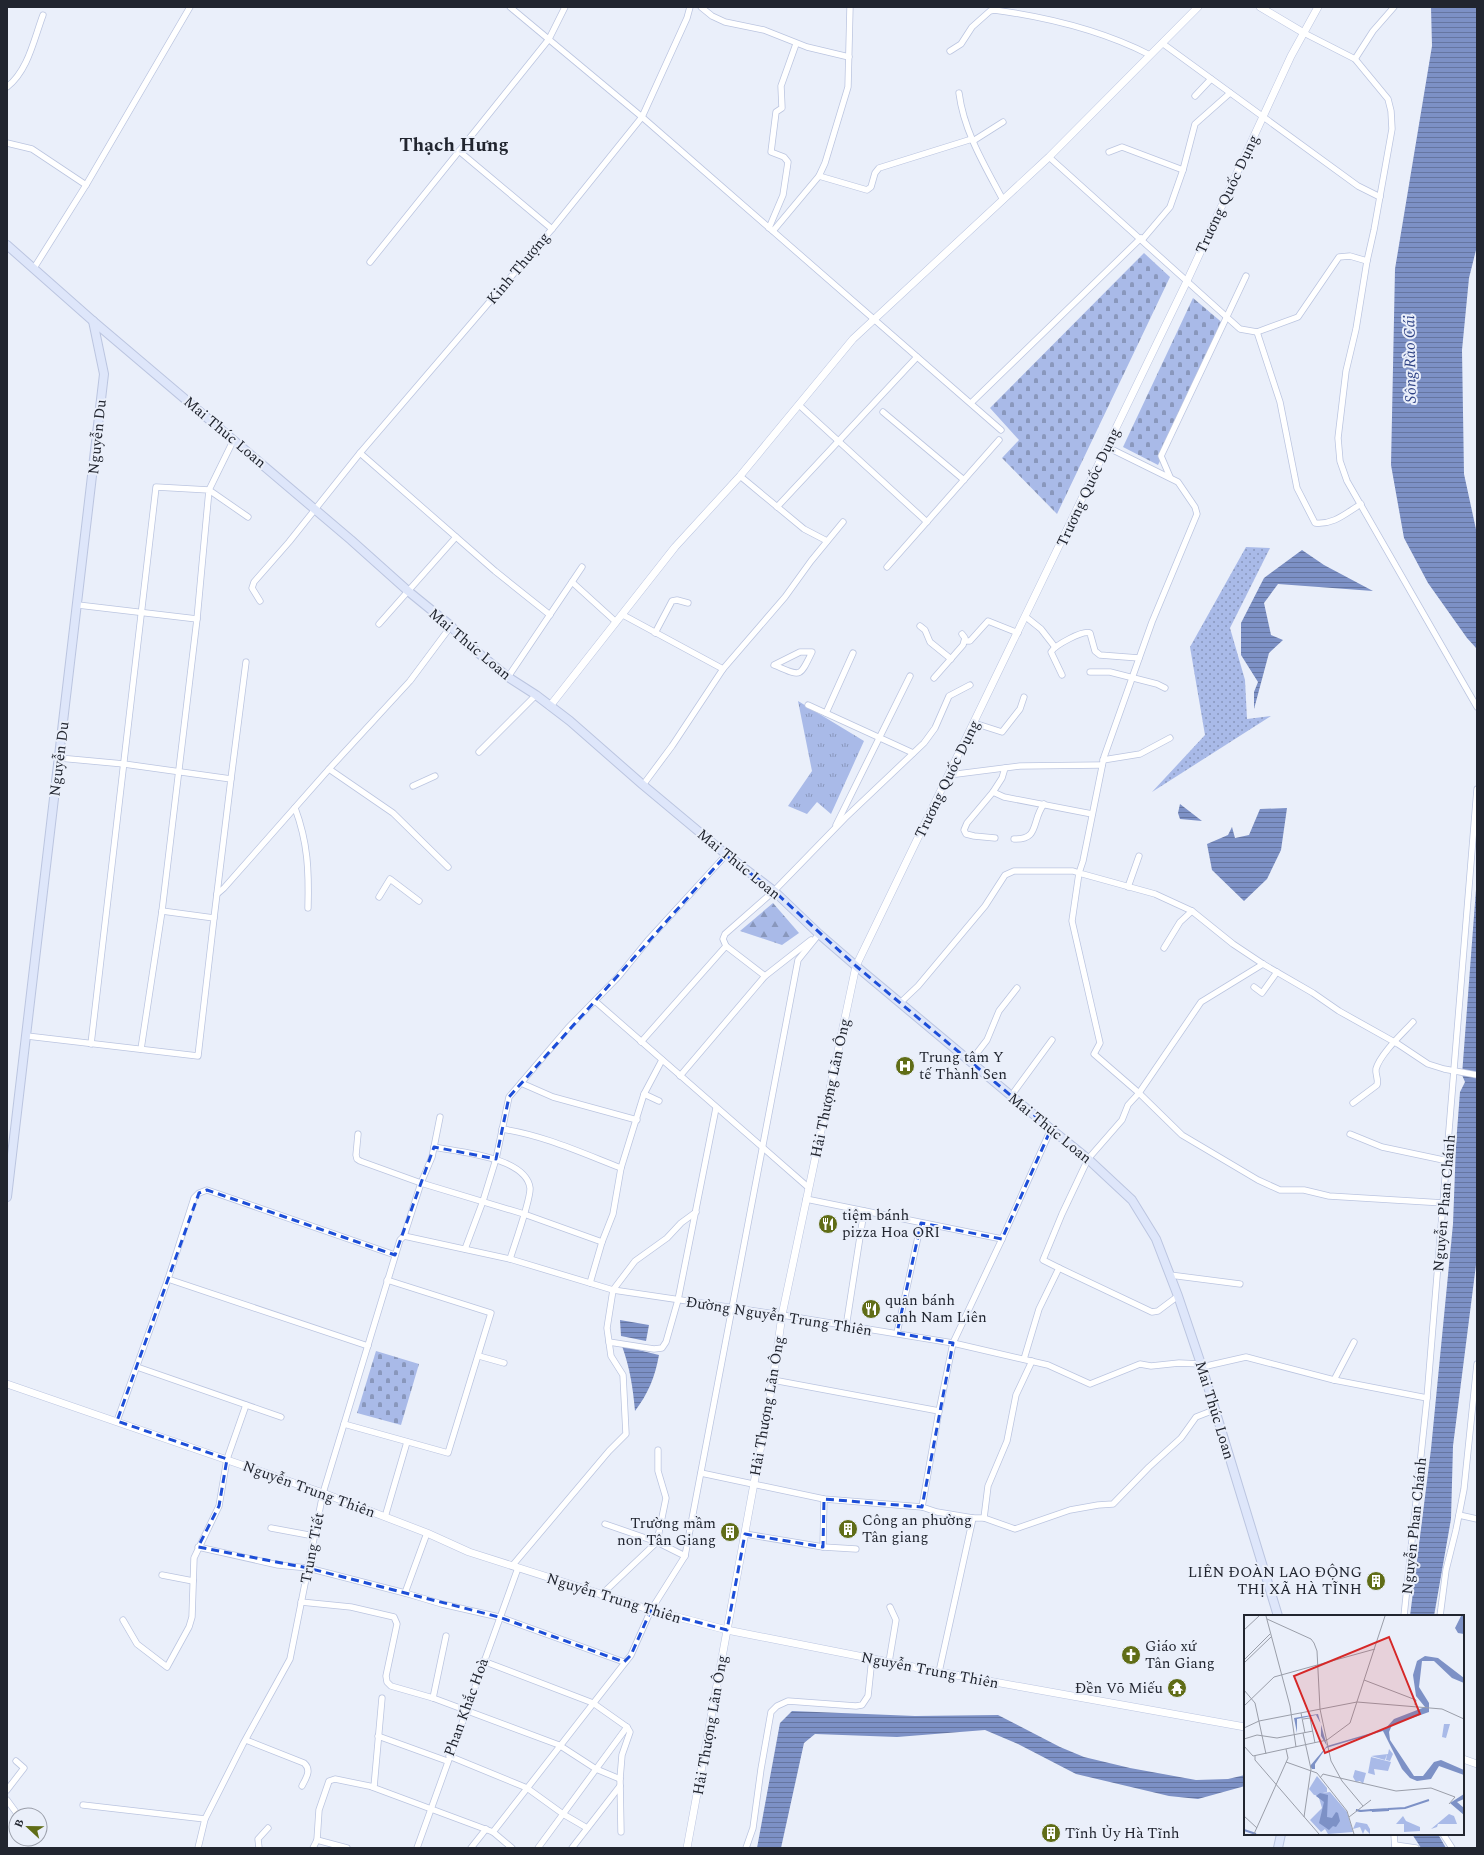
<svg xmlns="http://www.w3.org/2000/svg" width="1484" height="1855" font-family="Spectral,serif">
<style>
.grass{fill:url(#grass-dots)}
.forest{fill:url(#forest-firs)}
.cemetery{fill:url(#cemetery-stones)}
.park{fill:url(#park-tufts)}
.water{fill:url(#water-rules)}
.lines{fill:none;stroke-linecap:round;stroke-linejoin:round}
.minor-casing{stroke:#bbc5e0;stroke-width:7}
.tertiary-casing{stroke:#bbc5e0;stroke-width:8}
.secondary-casing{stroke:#bbc5e0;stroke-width:10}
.minor{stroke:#fff;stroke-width:5.5}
.tertiary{stroke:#fff;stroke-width:7}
.secondary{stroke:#dee6fa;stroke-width:8}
.marked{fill:none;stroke:#1d4ed8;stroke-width:3;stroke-dasharray:8 5;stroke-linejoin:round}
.labels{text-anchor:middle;stroke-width:4;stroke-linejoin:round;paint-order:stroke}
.street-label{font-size:15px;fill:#21252f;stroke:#eaeffa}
.poi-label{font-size:15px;fill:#21252f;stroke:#eaeffa;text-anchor:start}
.water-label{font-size:16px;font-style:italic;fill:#304486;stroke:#eaeffa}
.district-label{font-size:19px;font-weight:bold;fill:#21252f;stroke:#eaeffa}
.inset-river{fill:none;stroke:#7d91c6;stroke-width:2}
.inset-road{fill:none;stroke:#9a9ea9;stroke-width:1}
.view{fill:#d62828;fill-opacity:0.15;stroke:#d62828;stroke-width:2}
.inset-edge{fill:none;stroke:#21252f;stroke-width:2}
</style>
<defs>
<pattern id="grass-dots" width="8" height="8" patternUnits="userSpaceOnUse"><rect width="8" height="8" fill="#a9bae8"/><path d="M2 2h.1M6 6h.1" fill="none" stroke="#8997bc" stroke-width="1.8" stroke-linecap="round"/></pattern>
<pattern id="forest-firs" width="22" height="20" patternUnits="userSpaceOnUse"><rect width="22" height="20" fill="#a9bae8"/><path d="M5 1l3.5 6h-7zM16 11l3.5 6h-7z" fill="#8997bc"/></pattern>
<pattern id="cemetery-stones" width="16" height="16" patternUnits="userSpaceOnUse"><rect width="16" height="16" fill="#a9bae8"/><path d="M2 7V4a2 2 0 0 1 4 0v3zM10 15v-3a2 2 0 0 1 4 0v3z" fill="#8997bc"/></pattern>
<pattern id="park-tufts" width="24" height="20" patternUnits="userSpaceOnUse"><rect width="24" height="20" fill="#a9bae8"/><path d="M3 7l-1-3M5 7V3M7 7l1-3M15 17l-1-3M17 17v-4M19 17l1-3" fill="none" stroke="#8997bc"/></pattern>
<pattern id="water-rules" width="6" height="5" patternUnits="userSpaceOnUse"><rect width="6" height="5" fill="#7d91c6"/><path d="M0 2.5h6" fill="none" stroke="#6676a1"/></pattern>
</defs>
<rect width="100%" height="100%" fill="#eaeffa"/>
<path class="grass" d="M1246,547L1270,548L1230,628L1245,680L1247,719L1271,716L1152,792L1205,735L1190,647Z"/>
<path class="forest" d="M773,903L799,933L782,945L740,931Z"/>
<g class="cemetery">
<path d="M1144,253L1170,277L1057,514L1002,458L1019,440L990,408Z"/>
<path d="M1193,298L1225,325L1158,465L1123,447Z"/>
<path d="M376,1351L419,1364L401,1425L357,1413Z"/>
</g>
<path class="park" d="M798,701L864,741L831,814L817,802L807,814L788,806L812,771Z"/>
<g class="water">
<path d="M1431,7H1477V246L1469,278L1462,350L1464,474L1477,534V649L1467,638L1428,583L1404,538L1391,465L1395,269L1432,46Z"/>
<path d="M1302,550L1324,565L1373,591L1278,584L1264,603L1271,635L1283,640L1269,653L1254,709V692L1258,682L1241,655V623L1264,578Z"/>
<path d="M1180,804L1202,821L1180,819L1178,813Z"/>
<path d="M1287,808L1281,850L1267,879L1244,901L1212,870L1207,844L1228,835L1232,827L1235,838L1249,835L1260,809Z"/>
<path d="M1477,876V1257L1453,1446L1451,1519L1434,1616H1410L1431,1449L1453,1224L1456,1144L1460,1092L1465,1082L1462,1075Z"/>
<path d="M620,1320L649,1325L646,1341L621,1336Z"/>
<path d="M622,1346L659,1355C655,1377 648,1394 635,1411C633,1388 630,1368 622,1346Z"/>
<path d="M792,1711L915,1716L998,1715L1060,1747L1084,1757L1130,1768L1196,1780L1228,1779L1245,1775V1786L1198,1799L1169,1796L1076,1774L1018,1744L985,1730L897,1737L815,1734L804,1743L781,1848H757L780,1723Z"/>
<path d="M1412,1834H1438L1446,1848H1421Z"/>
</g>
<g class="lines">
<g class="minor-casing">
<g id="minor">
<path d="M510,7L642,117L1001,430"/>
<path d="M701,7L712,16L725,22L764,30L807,47L849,57"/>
<path d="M1304,33L1355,59L1388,99L1391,111L1392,129L1374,230L1367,261L1356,329L1346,371L1338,438L1340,461L1347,481L1477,707"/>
<path d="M1162,43L1358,186L1380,197"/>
<path d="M950,51L961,44L972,27L990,11L994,10C1046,17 1103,31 1150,55"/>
<path d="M1355,59L1373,31L1394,7"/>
<path d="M7,87C28,71 34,39 43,15"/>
<path d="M959,93C964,132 985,166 1003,200"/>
<path d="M1195,96L1211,79"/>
<path d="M973,141L1003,122"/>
<path d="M7,143L32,149L86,185"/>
<path d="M459,151L552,229"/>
<path d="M1109,152L1122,147L1183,170"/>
<path d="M1049,157L1240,329L1257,332L1298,317L1339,257L1350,256L1367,261"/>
<path d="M819,176L867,190L871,187L875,173L879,168L972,139"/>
<path d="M769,228L783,195L788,162L784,157L771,152L776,112L782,108L781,86L796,44"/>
<path d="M773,231L819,176L825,163L848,87L850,7"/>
<path d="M1142,240L1170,207L1183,170L1195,124L1230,93"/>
<path d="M370,262L549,39L565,7"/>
<path d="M34,268L86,185L190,7"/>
<path d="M1257,332L1280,402L1297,488L1315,523C1334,525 1346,513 1361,504"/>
<path d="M971,403L1141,238"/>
<path d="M799,405L927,522"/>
<path d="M883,412L964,480"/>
<path d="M234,439L209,490L248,517"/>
<path d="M1107,447L1178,482L1195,507L1197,514L1152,622L1104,757L1083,861L1079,873L1155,894L1192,911L1233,944L1263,964L1313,993L1339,1011L1398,1044L1428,1064L1444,1069L1477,1075"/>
<path d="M360,453L495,571L550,615"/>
<path d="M740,476L804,529L827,541"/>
<path d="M1170,477L1161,456L1246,276"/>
<path d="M777,507L917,357"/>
<path d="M887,567L999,440"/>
<path d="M572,582L616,622"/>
<path d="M260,601L252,588L254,582L289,542L360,453L552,229L642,117L687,18L690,7"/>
<path d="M78,605L197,619L162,911L141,1049"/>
<path d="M623,615L723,669"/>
<path d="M1026,617L1041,629L1055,647"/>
<path d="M379,624L456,537"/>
<path d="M920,626L925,630L930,642L951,659"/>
<path d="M655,633L672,601L677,600L688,603"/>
<path d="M965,641H970L988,621L1018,633"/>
<path d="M800,652H812C799,679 801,676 774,665Z"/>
<path d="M1090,672H1110L1157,684L1165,688"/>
<path d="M1062,675L1051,652C1055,645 1083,630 1090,633L1095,651L1100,655L1139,658"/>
<path d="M508,677L582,567"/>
<path d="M934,678L963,645L965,638L962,634"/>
<path d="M808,705L913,753"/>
<path d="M826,713L853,653"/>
<path d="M974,723L1002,732L1020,709L1024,697"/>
<path d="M479,752L536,695"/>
<path d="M59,758L124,764L231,779L214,918"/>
<path d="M1103,760L1140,754L1170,738"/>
<path d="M329,769L410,681L451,626"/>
<path d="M949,775L1020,766L1102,765"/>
<path d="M231,779L246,662"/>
<path d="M643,785L672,746L723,669L785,597L811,561L843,522"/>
<path d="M413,786L435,776"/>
<path d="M993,792L1004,797L1092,814"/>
<path d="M295,808C308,843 309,871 308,908"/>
<path d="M836,825L910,676"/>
<path d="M995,838L974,836L966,834L964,830L967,823L993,792L1002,778L1005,768"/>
<path d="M1014,839C1040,840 1031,821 1044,804"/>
<path d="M1128,887L1139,856"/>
<path d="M217,894L224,888L329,769L393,813L448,867"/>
<path d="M379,897L390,879L419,901"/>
<path d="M726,946L723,939L725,934L774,891L845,818L924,743L935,728L949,696L970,685"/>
<path d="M1164,948L1180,922L1192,911"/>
<path d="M765,976L811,940"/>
<path d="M1254,987L1262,993L1277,972"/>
<path d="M595,1001L809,1188"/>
<path d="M900,1003L918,986L985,906L1005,875L1014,871H1073L1079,873L1072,921L1100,1043L1094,1054L1139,1093L1182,1135L1258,1180L1280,1190H1304L1329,1196L1444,1203"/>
<path d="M27,1036L198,1056L214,918L162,911"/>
<path d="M641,1042L726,946L765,976L680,1076"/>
<path d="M91,1044L156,487L209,490L197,619"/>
<path d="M970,1062L987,1040L999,1011L1017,988"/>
<path d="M521,1083L553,1097L637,1120"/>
<path d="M1011,1096L1052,1040"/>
<path d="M659,1101L644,1094L662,1060"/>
<path d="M1353,1103L1377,1085C1379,1079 1375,1075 1376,1069C1380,1054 1403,1033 1413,1022"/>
<path d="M502,1129C543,1135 582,1153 621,1168"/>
<path d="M358,1134L356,1155L357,1159L360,1161L421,1183L524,1214L602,1242"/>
<path d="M1350,1134L1382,1147L1448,1161"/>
<path d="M434,1147C459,1152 526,1157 530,1188C531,1199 514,1246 510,1259"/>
<path d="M806,1199L1002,1239"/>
<path d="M404,1236L421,1183L432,1157L440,1117"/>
<path d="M465,1249L483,1201L496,1159L509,1097L568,1028L618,977L649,939L726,855"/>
<path d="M1059,1268L1152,1312L1158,1311L1178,1296"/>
<path d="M1170,1275L1240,1284"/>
<path d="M168,1279L368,1346"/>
<path d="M590,1283L602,1242L613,1214L621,1168L644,1094"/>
<path d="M846,1327L864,1211"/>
<path d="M897,1333L921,1223"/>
<path d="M609,1342L654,1349L662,1348L666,1342L678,1300L716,1108"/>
<path d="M479,1356L504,1363"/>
<path d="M1024,1359L1039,1309L1059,1268L1043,1260L1062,1214L1088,1159L1122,1120L1128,1105L1139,1093L1201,1002L1263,964"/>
<path d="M137,1367L281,1417"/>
<path d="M1202,1367L1246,1357L1334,1380L1427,1398"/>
<path d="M773,1380L939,1411"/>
<path d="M1334,1380L1354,1342"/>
<path d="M117,1421L168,1279L194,1198L199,1193L207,1190L395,1255"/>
<path d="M344,1424L448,1453L491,1313L387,1280"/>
<path d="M701,1473L824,1499L922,1507L937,1512L973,1518"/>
<path d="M922,1507L939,1411L953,1343L1002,1239L1051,1129"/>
<path d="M1459,1515L1477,1519"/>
<path d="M385,1517L407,1442"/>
<path d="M984,1518L1015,1529L1070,1510L1098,1505L1113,1504L1149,1467L1181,1438L1196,1417L1214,1410"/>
<path d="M605,1524L657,1542L685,1556"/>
<path d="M271,1528L314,1536"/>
<path d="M745,1534L823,1547L856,1549"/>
<path d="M198,1547L278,1565L308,1568L405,1593L442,1604L499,1617L624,1662"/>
<path d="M823,1547L824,1499"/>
<path d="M512,1566L609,1451L626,1434L623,1375L611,1356L607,1328L613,1290L635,1261L667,1238L681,1223L696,1212"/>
<path d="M162,1575L193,1581"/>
<path d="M405,1593L427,1533"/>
<path d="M601,1595L657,1542L666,1498L658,1471V1450"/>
<path d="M301,1602L351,1607L394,1617L397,1624L386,1676L387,1682L391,1686L433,1698L559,1745L596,1769L620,1779"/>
<path d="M1404,1616L1427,1398L1477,789"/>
<path d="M1440,1616L1446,1570L1456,1530L1464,1489L1477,1364"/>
<path d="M123,1620L137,1644L167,1667L189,1627L192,1617L194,1558L219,1506L227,1459L246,1405"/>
<path d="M483,1661L593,1703L627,1727L630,1732L622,1755L620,1779L621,1832"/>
<path d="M889,1662L896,1620L890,1607"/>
<path d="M939,1672L973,1518H984L988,1486L1007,1441L1016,1395L1032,1361"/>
<path d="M433,1698L446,1636"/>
<path d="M378,1736L447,1761"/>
<path d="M246,1740L304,1763C312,1770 306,1778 302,1786"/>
<path d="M449,1756L527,1788L563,1814L587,1828"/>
<path d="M372,1787L493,1832L512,1848"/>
<path d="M7,1790L24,1768L16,1761"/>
<path d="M7,1800L18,1815"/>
<path d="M83,1805L205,1819"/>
<path d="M493,1832L631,1655L651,1610L685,1556L798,960L819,934"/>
<path d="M1394,1834L1395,1848"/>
<path d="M1443,1834L1452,1848"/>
<path d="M317,1840L347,1848"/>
<path d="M1395,1845L1416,1848"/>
<path d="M198,1848L205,1819L243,1744L290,1659L323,1493L400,1240L404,1236L510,1259L613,1290L782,1315L953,1343L1048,1365L1090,1384L1140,1364L1151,1366L1179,1363L1201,1364"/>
<path d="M259,1848L258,1839L268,1828"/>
<path d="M313,1848L317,1840L319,1810L329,1781L335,1779L374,1787L382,1698"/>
<path d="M417,1848L518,1568"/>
<path d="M471,1848L486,1829"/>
<path d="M538,1848L627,1727"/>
<path d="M572,1848L620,1786"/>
<path d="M746,1848L753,1828L761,1769L771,1712L777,1706L788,1701L856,1706L862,1705L868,1696L872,1658"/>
</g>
</g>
<g class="tertiary-casing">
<g id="tertiary">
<path d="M1260,7L1304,33"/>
<path d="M550,706L675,547L740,476L853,339L1049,157L1198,7"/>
<path d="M7,1384L323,1493L427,1533L469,1552L651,1610L727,1630L939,1672L1245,1727"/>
<path d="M1463,1759L1477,1764"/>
<path d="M687,1848L773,1380L782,1315L856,966L1187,281L1291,56L1318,7"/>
</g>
</g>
<g class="secondary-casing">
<g id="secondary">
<path d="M7,245L93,321L351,540L408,591L451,626L466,643L508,677L536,695L570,721L643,785L728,856L774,891L819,934L856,966L1051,1129L1088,1159L1132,1200L1156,1239L1178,1296L1202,1367L1278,1616"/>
<path d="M7,1197L104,374L93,321"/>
<path d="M1278,1848L1281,1834"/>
</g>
</g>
<use href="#minor" class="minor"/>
<use href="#tertiary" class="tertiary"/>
<use href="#secondary" class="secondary"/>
</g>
<path class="marked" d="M726,855L774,891L856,966L1051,1129L1002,1239L921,1223L897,1333L953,1343L922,1507L824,1499L823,1547L745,1534L727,1630L651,1610L631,1655L624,1662L499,1617L308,1568L198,1547L219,1506L227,1459L117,1421L199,1193L207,1190L395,1255L434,1147L496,1159L509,1097Z"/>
<defs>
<g id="hospital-disc" transform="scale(1)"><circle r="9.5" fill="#606d17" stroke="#eaeffa"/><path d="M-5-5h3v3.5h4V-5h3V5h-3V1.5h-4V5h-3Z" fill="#fff"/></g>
<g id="restaurant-disc" transform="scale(1)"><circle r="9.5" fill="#606d17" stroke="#eaeffa"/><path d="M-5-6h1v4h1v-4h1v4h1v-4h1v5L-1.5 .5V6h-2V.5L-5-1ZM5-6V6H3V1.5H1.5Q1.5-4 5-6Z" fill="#fff"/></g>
<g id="building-disc" transform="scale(1)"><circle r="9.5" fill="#606d17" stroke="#eaeffa"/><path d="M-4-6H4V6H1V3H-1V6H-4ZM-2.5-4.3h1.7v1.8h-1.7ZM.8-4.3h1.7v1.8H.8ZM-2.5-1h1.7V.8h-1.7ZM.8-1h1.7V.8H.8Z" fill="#fff"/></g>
<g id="church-disc" transform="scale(1)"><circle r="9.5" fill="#606d17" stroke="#eaeffa"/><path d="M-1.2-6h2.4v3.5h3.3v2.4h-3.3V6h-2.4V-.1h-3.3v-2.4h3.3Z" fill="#fff"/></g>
<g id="temple-disc" transform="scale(1)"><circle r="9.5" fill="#606d17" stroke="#eaeffa"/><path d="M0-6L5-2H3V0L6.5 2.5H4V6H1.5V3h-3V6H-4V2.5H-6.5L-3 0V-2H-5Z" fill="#fff"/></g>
</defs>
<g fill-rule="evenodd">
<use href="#hospital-disc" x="905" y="1066"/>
<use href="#restaurant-disc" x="828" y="1224"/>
<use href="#restaurant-disc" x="871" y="1309"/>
<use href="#building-disc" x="848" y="1529"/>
<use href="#building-disc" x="730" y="1532"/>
<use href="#building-disc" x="1376" y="1581"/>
<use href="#church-disc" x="1131" y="1655"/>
<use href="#temple-disc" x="1177" y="1688"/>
<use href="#building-disc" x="1051" y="1833"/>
</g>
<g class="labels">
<g class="street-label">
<text transform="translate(1227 194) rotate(-65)" y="5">Trương Quốc Dụng</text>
<text transform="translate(518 268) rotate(-50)" y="5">Kinh Thượng</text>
<text transform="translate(225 432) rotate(40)" y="5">Mai Thúc Loan</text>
<text transform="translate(97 437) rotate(-84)" y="5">Nguyễn Du</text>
<text transform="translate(1088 487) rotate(-65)" y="5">Trương Quốc Dụng</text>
<text transform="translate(470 644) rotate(40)" y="5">Mai Thúc Loan</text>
<text transform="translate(59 759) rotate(-83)" y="5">Nguyễn Du</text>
<text transform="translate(947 779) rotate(-64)" y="5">Trương Quốc Dụng</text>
<text transform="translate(739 864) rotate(39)" y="5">Mai Thúc Loan</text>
<text transform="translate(830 1088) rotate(-78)" y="5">Hải Thượng Lãn Ông</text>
<text transform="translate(1050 1128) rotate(39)" y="5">Mai Thúc Loan</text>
<text transform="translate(1444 1203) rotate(-85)" y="5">Nguyễn Phan Chánh</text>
<text transform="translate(779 1316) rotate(9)" y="5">Đường Nguyễn Trung Thiên</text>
<text transform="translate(767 1406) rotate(-80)" y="5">Hải Thượng Lãn Ông</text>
<text transform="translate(1215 1410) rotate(73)" y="5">Mai Thúc Loan</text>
<text transform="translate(309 1489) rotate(20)" y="5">Nguyễn Trung Thiên</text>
<text transform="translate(1414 1526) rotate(-84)" y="5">Nguyễn Phan Chánh</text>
<text transform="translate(312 1548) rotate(-79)" y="5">Trung Tiết</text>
<text transform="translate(614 1598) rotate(17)" y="5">Nguyễn Trung Thiên</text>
<text transform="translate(930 1670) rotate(11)" y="5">Nguyễn Trung Thiên</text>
<text transform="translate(466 1707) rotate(-70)" y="5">Phan Khắc Hoà</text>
<text transform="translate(710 1725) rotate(-80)" y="5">Hải Thượng Lãn Ông</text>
</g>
<g class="poi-label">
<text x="919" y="1062">Trung tâm Y<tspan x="919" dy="17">tế Thành Sen</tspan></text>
<text x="842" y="1220">tiệm bánh<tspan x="842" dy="17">pizza Hoa ORI</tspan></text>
<text x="885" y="1305">quan bánh<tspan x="885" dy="17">canh Nam Liên</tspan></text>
<text x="862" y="1525">Công an phường<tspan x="862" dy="17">Tân giang</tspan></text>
<text x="716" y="1528" text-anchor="end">Trường mầm<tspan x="716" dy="17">non Tân Giang</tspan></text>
<text x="1362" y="1577" text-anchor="end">LIÊN ĐOÀN LAO ĐỘNG<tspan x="1362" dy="17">THỊ XÃ HÀ TĨNH</tspan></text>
<text x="1145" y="1651">Giáo xứ<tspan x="1145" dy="17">Tân Giang</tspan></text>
<text x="1163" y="1693" text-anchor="end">Đền Võ Miếu</text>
<text x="1065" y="1838">Tĩnh Ủy Hà Tĩnh</text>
</g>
<g class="water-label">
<text transform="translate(1409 359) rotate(-91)" y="6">Sông Rào Cái</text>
</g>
<g class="district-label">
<text x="454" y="151">Thạch Hưng</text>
</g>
</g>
<g transform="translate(1244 1615)">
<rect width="220" height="220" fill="#eaeffa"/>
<path d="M145,134L149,139L146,146L142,145L143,139L141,145L127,141L144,139ZM127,142L147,147L144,156L130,154L131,160L124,158ZM111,155L122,158L119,169L116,166L112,167L109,162ZM205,199L210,201L213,209H194L193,212L187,214Z" fill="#a9bae8"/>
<path d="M112,207L123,209L126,214V219L121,214L119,219L116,212L109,214Z" fill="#a9bae8"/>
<path d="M200,109H206L202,123L198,122ZM159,201L162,206L176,212V216L160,217V209H152Z" fill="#a9bae8"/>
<path d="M86,177L103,197L109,217L84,219L81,214L77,217L66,205L78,193L75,183L70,179Z" fill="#a9bae8"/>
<path d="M73,161L83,173V177L70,180L65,174Z" fill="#a9bae8"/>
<path d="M217,1H220V19L214,18L211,13ZM181,41L194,43L220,63V68L208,63L190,46H178L175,72L185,88V97L148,110L145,117L146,125L170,161H179L190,147L197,145L220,155V160L195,151L187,164L173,166L166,163L158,154L139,116L82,133L71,149V154H68L66,151L83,131L77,121V109L72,100L53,104V118L50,103L74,99L83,131L141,114L150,104L181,92L172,81L169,60L173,46ZM76,178L84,180L83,202L88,203L92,197L94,198L96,206L92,212L89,211L85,215L75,208L80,187L72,181ZM220,179V184L213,187L220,193V200L206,188Z" fill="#7d91c6"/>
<path class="inset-river" d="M144,194L161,193L185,185M144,194V195L129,196V195ZM112,195L116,196L128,195L117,196ZM0,215L12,219"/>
<path class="inset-road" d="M22,1L46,91L52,132M23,4L67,24L70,28L73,36L76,94L87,146L98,166L119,191M0,15L15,1M0,45L26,19M0,48L27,22M120,65L172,85L171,90M0,75L11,88L22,139M0,91L30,62L131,34M57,98L61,118M59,104L66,103L71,128M0,113L15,106L113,87L198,94L220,104M59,118L67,154L60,202M0,124L13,120L33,123L69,116M0,131L9,141M9,141L83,125L106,108L141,1M11,141V145L75,219M42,147L73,158L103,196L110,219M76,163L79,159L83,160L152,176L187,173L211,182L205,189M0,201L13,213M105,202L127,185M10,219L44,143L42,134"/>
<path class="view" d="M145,22L176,99L81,138L50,61Z"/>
<rect width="220" height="220" class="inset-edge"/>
</g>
<rect width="1484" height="1855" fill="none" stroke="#21252f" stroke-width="16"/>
<g transform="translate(28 1827) rotate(292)"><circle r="19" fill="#eaeffa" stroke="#9a9ea9"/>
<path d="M0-3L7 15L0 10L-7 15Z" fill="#606d17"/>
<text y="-6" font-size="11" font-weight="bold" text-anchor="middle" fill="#21252f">B</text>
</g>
</svg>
